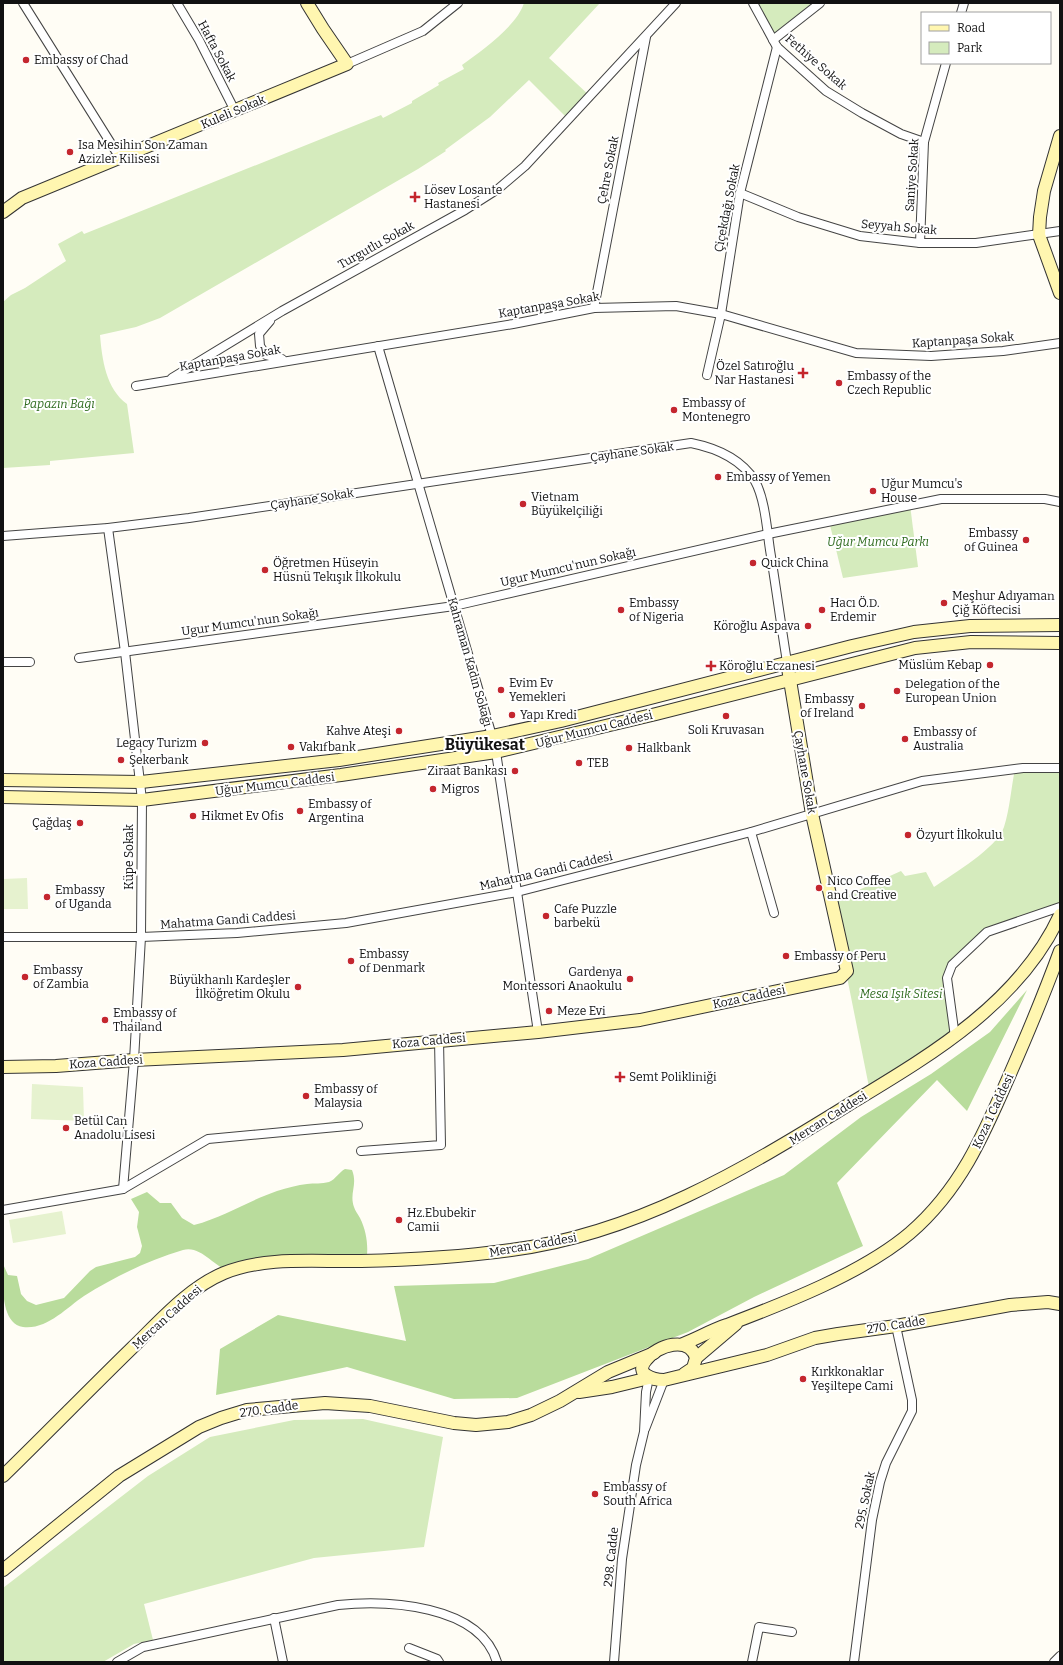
<svg xmlns="http://www.w3.org/2000/svg" width="1063" height="1665" font-family="Bitter,serif">
<style>
.green{fill:#d5ebbd}
.forest{fill:#b9dc9c}
.pitch{fill:#e6f2cf}
.lines{fill:none;stroke-linecap:round;stroke-linejoin:round}
.street-casing{stroke:#444;stroke-width:10}
.secondary-casing{stroke:#333;stroke-width:14}
.street{stroke:#fff;stroke-width:8}
.secondary{stroke:#fff6b0;stroke-width:12}
.poi-dot{fill:#c4262e;stroke:#fff;stroke-width:1.5}
.labels{text-anchor:middle;stroke-width:4;stroke-linejoin:round;paint-order:stroke}
.street-label{font-size:12px;fill:#111;stroke:#fff}
.poi-label{font-size:12px;fill:#111;stroke:#fff;text-anchor:start}
.park-label{font-size:12px;font-style:italic;fill:#2f6b1f;stroke:#fff}
.district-label{font-size:16px;font-weight:bold;fill:#111;stroke:#fff}
</style>
<rect width="100%" height="100%" fill="#fffdf5"/>
<g class="green">
<path d="M524,3H600L549,58L590,96L568,119L529,80L490,117L445,150L446,151L418,169L160,318L136,327L100,335C102,359 106,389 127,404L134,453L50,461V465L3,468V302L11,295L25,288L66,261L58,244L82,231L84,234L381,115L383,118L412,103V101L439,85L438,83L464,69L462,65C481,51 517,26 524,3Z"/>
<path d="M753,3H820L773,40Z"/>
<path d="M910,505L918,567L843,578L829,521Z"/>
<path d="M1060,768V907L987,932L949,970L955,1037L870,1092L832,902L901,871L905,876L926,872L934,887C953,874 997,848 1004,827C1010,808 1011,788 1015,769Z"/>
<path d="M363,1419L443,1437L424,1547L314,1558L144,1604L153,1640L134,1644L103,1662H3V1588L148,1476L210,1437L294,1420Z"/>
</g>
<g class="forest">
<path d="M1027,990L967,1111L937,1080L837,1183L863,1246L754,1297L688,1332L517,1398L454,1399L347,1367L216,1395L220,1349L278,1315L406,1341L394,1286L494,1283L588,1259L784,1175L861,1117L931,1074L990,1032Z"/>
<path d="M345,1169L352,1170C358,1185 349,1193 354,1207C355,1211 358,1214 360,1218C366,1230 368,1243 367,1255C331,1259 295,1264 259,1268C251,1269 236,1273 229,1271C214,1267 201,1245 183,1250C149,1260 114,1277 84,1296C66,1308 47,1330 23,1327C0,1324 3,1283 3,1264L8,1275L17,1276L21,1294L27,1301L36,1305L64,1298L90,1271L96,1267L135,1257L140,1253L142,1246L137,1227L139,1212L131,1199L147,1192L160,1203H171L182,1218L194,1225C224,1217 248,1201 277,1191C287,1188 298,1185 307,1184C314,1183 322,1184 329,1182C336,1179 339,1172 345,1169Z"/>
</g>
<g class="pitch">
<path d="M27,878L28,909H3V879Z"/>
<path d="M32,1084L83,1087L84,1121L31,1119Z"/>
<path d="M62,1211L66,1234L13,1243L9,1220Z"/>
</g>
<g class="lines">
<g class="street-casing">
<g id="street">
<path d="M23,3L120,158"/>
<path d="M177,3L199,40L235,111"/>
<path d="M753,3L777,47L826,91L862,113L901,134L924,142"/>
<path d="M961,13L964,3"/>
<path d="M773,40L820,3"/>
<path d="M347,64L423,31L458,3"/>
<path d="M740,193L798,217L860,236L920,243H976L1060,231"/>
<path d="M920,243L924,142L946,63"/>
<path d="M594,308L646,37"/>
<path d="M270,321L259,334L260,346L266,355L282,359"/>
<path d="M378,346L492,736"/>
<path d="M707,375L721,314L740,193L777,47"/>
<path d="M172,378L282,311L465,210L498,189L525,166L676,3"/>
<path d="M136,386L513,324L594,308L676,306L721,314L856,353L931,356L1003,351L1060,343"/>
<path d="M108,528L125,652L142,800L141,937L134,1060L123,1189"/>
<path d="M3,536L108,528L189,518L691,443C716,448 741,459 755,481C765,499 767,530 770,550C776,587 781,625 787,662"/>
<path d="M79,658L454,606L768,534L941,499H1045L1060,502"/>
<path d="M3,662H30"/>
<path d="M496,752L538,1032"/>
<path d="M751,832L774,913"/>
<path d="M3,937H141L237,933L346,923L517,892L751,832L922,781L1023,768H1060"/>
<path d="M955,1037L947,978L952,965L987,932L1060,907"/>
<path d="M361,1151L441,1145L439,1040"/>
<path d="M3,1210L123,1189L208,1139L358,1125"/>
<path d="M645,1429L664,1380"/>
<path d="M274,1618L283,1662"/>
<path d="M409,1648L437,1659L439,1662"/>
<path d="M117,1662L143,1647L338,1605C386,1600 480,1604 497,1662"/>
<path d="M614,1662L622,1559L636,1465L644,1432L646,1392L649,1378"/>
<path d="M752,1662L759,1627L792,1632"/>
<path d="M854,1662L872,1520L880,1482L886,1463L912,1411V1400L896,1326"/>
<path d="M1054,1662L1060,1656"/>
</g>
</g>
<g class="secondary-casing">
<g id="secondary">
<path d="M1060,136L1044,191L1040,217L1039,235L1060,293"/>
<path d="M3,212L22,198L347,64L323,29L307,3"/>
<path d="M3,780L141,782L339,760L492,736L561,721L852,646L914,632L970,626L1060,625"/>
<path d="M3,797L142,800L341,775L496,752L656,714L915,648L971,642L1060,643"/>
<path d="M3,1067L56,1066L134,1060L343,1050L538,1032L640,1020L840,978L847,971L812,814L787,662"/>
<path d="M683,1344C698,1338 712,1330 727,1325C785,1303 863,1273 910,1233C961,1189 984,1134 1010,1074C1028,1033 1045,992 1060,951"/>
<path d="M696,1358L736,1324"/>
<path d="M684,1374L693,1368L696,1358C690,1335 657,1345 646,1360C634,1374 653,1380 664,1380L767,1355L815,1338L838,1334L896,1326L1010,1305L1048,1302L1060,1304"/>
<path d="M579,1392L612,1387L649,1378"/>
<path d="M3,1476C46,1434 89,1390 132,1348C160,1321 188,1288 224,1273C266,1256 316,1262 361,1261C411,1260 461,1257 511,1250C636,1234 743,1170 848,1105C929,1056 1019,1004 1060,915"/>
<path d="M3,1570L119,1476L199,1427L221,1418L247,1410L325,1403L370,1406L454,1423L476,1425L508,1422L531,1415L560,1401L608,1372L654,1353"/>
</g>
</g>
<use href="#street" class="street"/>
<use href="#secondary" class="secondary"/>
</g>
<g class="poi-dot">
<circle cx="26" cy="60" r="4"/>
<circle cx="70" cy="152" r="4"/>
<path d="M413 191h4v4h4v4h-4v4h-4v-4h-4v-4h4z"/>
<path d="M801 367h4v4h4v4h-4v4h-4v-4h-4v-4h4z"/>
<circle cx="839" cy="383" r="4"/>
<circle cx="674" cy="410" r="4"/>
<circle cx="718" cy="477" r="4"/>
<circle cx="873" cy="491" r="4"/>
<circle cx="523" cy="504" r="4"/>
<circle cx="1026" cy="540" r="4"/>
<circle cx="753" cy="563" r="4"/>
<circle cx="265" cy="570" r="4"/>
<circle cx="944" cy="603" r="4"/>
<circle cx="621" cy="610" r="4"/>
<circle cx="822" cy="610" r="4"/>
<circle cx="808" cy="626" r="4"/>
<circle cx="990" cy="665" r="4"/>
<path d="M709 660h4v4h4v4h-4v4h-4v-4h-4v-4h4z"/>
<circle cx="501" cy="690" r="4"/>
<circle cx="897" cy="691" r="4"/>
<circle cx="862" cy="706" r="4"/>
<circle cx="512" cy="715" r="4"/>
<circle cx="726" cy="716" r="4"/>
<circle cx="399" cy="731" r="4"/>
<circle cx="905" cy="739" r="4"/>
<circle cx="205" cy="743" r="4"/>
<circle cx="291" cy="747" r="4"/>
<circle cx="629" cy="748" r="4"/>
<circle cx="121" cy="760" r="4"/>
<circle cx="579" cy="763" r="4"/>
<circle cx="515" cy="771" r="4"/>
<circle cx="433" cy="789" r="4"/>
<circle cx="300" cy="811" r="4"/>
<circle cx="193" cy="816" r="4"/>
<circle cx="80" cy="823" r="4"/>
<circle cx="908" cy="835" r="4"/>
<circle cx="819" cy="888" r="4"/>
<circle cx="47" cy="897" r="4"/>
<circle cx="546" cy="916" r="4"/>
<circle cx="786" cy="956" r="4"/>
<circle cx="351" cy="961" r="4"/>
<circle cx="25" cy="977" r="4"/>
<circle cx="630" cy="979" r="4"/>
<circle cx="298" cy="987" r="4"/>
<circle cx="549" cy="1011" r="4"/>
<circle cx="105" cy="1020" r="4"/>
<path d="M618 1071h4v4h4v4h-4v4h-4v-4h-4v-4h4z"/>
<circle cx="306" cy="1096" r="4"/>
<circle cx="66" cy="1128" r="4"/>
<circle cx="399" cy="1220" r="4"/>
<circle cx="803" cy="1379" r="4"/>
<circle cx="595" cy="1494" r="4"/>
</g>
<g class="labels">
<g class="street-label">
<text transform="translate(217 51) rotate(62)" y="4">Hafta Sokak</text>
<text transform="translate(816 62) rotate(41)" y="4">Fethiye Sokak</text>
<text transform="translate(233 112) rotate(-23)" y="4">Kuleli Sokak</text>
<text transform="translate(608 170) rotate(-79)" y="4">Çehre Sokak</text>
<text transform="translate(912 175) rotate(-86)" y="4">Saniye Sokak</text>
<text transform="translate(727 208) rotate(-79)" y="4">Çiçekdağı Sokak</text>
<text transform="translate(899 227) rotate(5)" y="4">Seyyah Sokak</text>
<text transform="translate(376 245) rotate(-29)" y="4">Turgutlu Sokak</text>
<text transform="translate(549 305) rotate(-10)" y="4">Kaptanpaşa Sokak</text>
<text transform="translate(963 340) rotate(-4)" y="4">Kaptanpaşa Sokak</text>
<text transform="translate(230 358) rotate(-10)" y="4">Kaptanpaşa Sokak</text>
<text transform="translate(632 452) rotate(-8)" y="4">Çayhane Sokak</text>
<text transform="translate(312 499) rotate(-9)" y="4">Çayhane Sokak</text>
<text transform="translate(568 567) rotate(-13)" y="4">Ugur Mumcu'nun Sokağı</text>
<text transform="translate(250 622) rotate(-8)" y="4">Ugur Mumcu'nun Sokağı</text>
<text transform="translate(470 662) rotate(74)" y="4">Kahraman Kadın Sokağı</text>
<text transform="translate(594 729) rotate(-14)" y="4">Uğur Mumcu Caddesi</text>
<text transform="translate(805 772) rotate(80)" y="4">Çayhane Sokak</text>
<text transform="translate(275 784) rotate(-7)" y="4">Uğur Mumcu Caddesi</text>
<text transform="translate(129 857) rotate(-90)" y="4">Küpe Sokak</text>
<text transform="translate(546 871) rotate(-13)" y="4">Mahatma Gandi Caddesi</text>
<text transform="translate(228 920) rotate(-4)" y="4">Mahatma Gandi Caddesi</text>
<text transform="translate(749 997) rotate(-12)" y="4">Koza Caddesi</text>
<text transform="translate(429 1041) rotate(-5)" y="4">Koza Caddesi</text>
<text transform="translate(106 1062) rotate(-4)" y="4">Koza Caddesi</text>
<text transform="translate(993 1111) rotate(-65)" y="4">Koza 1 Caddesi</text>
<text transform="translate(828 1118) rotate(-32)" y="4">Mercan Caddesi</text>
<text transform="translate(533 1245) rotate(-10)" y="4">Mercan Caddesi</text>
<text transform="translate(167 1317) rotate(-42)" y="4">Mercan Caddesi</text>
<text transform="translate(896 1325) rotate(-9)" y="4">270. Cadde</text>
<text transform="translate(269 1409) rotate(-8)" y="4">270. Cadde</text>
<text transform="translate(865 1500) rotate(-78)" y="4">295. Sokak</text>
<text transform="translate(611 1557) rotate(-84)" y="4">298. Cadde</text>
</g>
<g class="poi-label">
<text x="34" y="64">Embassy of Chad</text>
<text x="78" y="149">Isa Mesihin Son Zaman<tspan x="78" dy="14">Azizler Kilisesi</tspan></text>
<text x="424" y="194">Lösev Losante<tspan x="424" dy="14">Hastanesi</tspan></text>
<text x="794" y="370" text-anchor="end">Özel Satıroğlu<tspan x="794" dy="14">Nar Hastanesi</tspan></text>
<text x="847" y="380">Embassy of the<tspan x="847" dy="14">Czech Republic</tspan></text>
<text x="682" y="407">Embassy of<tspan x="682" dy="14">Montenegro</tspan></text>
<text x="726" y="481">Embassy of Yemen</text>
<text x="881" y="488">Uğur Mumcu's<tspan x="881" dy="14">House</tspan></text>
<text x="531" y="501">Vietnam<tspan x="531" dy="14">Büyükelçiliği</tspan></text>
<text x="1018" y="537" text-anchor="end">Embassy<tspan x="1018" dy="14">of Guinea</tspan></text>
<text x="273" y="567">Öğretmen Hüseyin<tspan x="273" dy="14">Hüsnü Tekışık İlkokulu</tspan></text>
<text x="761" y="567">Quick China</text>
<text x="952" y="600">Meşhur Adıyaman<tspan x="952" dy="14">Çiğ Köftecisi</tspan></text>
<text x="629" y="607">Embassy<tspan x="629" dy="14">of Nigeria</tspan></text>
<text x="830" y="607">Hacı Ö.D.<tspan x="830" dy="14">Erdemir</tspan></text>
<text x="800" y="630" text-anchor="end">Köroğlu Aspava</text>
<text x="982" y="669" text-anchor="end">Müslüm Kebap</text>
<text x="719" y="670">Köroğlu Eczanesi</text>
<text x="509" y="687">Evim Ev<tspan x="509" dy="14">Yemekleri</tspan></text>
<text x="905" y="688">Delegation of the<tspan x="905" dy="14">European Union</tspan></text>
<text x="854" y="703" text-anchor="end">Embassy<tspan x="854" dy="14">of Ireland</tspan></text>
<text x="520" y="719">Yapı Kredi</text>
<text x="726" y="734" text-anchor="middle">Soli Kruvasan</text>
<text x="391" y="735" text-anchor="end">Kahve Ateşi</text>
<text x="913" y="736">Embassy of<tspan x="913" dy="14">Australia</tspan></text>
<text x="197" y="747" text-anchor="end">Legacy Turizm</text>
<text x="299" y="751">Vakıfbank</text>
<text x="637" y="752">Halkbank</text>
<text x="129" y="764">Şekerbank</text>
<text x="587" y="767">TEB</text>
<text x="507" y="775" text-anchor="end">Ziraat Bankası</text>
<text x="441" y="793">Migros</text>
<text x="308" y="808">Embassy of<tspan x="308" dy="14">Argentina</tspan></text>
<text x="201" y="820">Hikmet Ev Ofis</text>
<text x="72" y="827" text-anchor="end">Çağdaş</text>
<text x="916" y="839">Özyurt İlkokulu</text>
<text x="827" y="885">Nico Coffee<tspan x="827" dy="14">and Creative</tspan></text>
<text x="55" y="894">Embassy<tspan x="55" dy="14">of Uganda</tspan></text>
<text x="554" y="913">Cafe Puzzle<tspan x="554" dy="14">barbekü</tspan></text>
<text x="359" y="958">Embassy<tspan x="359" dy="14">of Denmark</tspan></text>
<text x="794" y="960">Embassy of Peru</text>
<text x="33" y="974">Embassy<tspan x="33" dy="14">of Zambia</tspan></text>
<text x="622" y="976" text-anchor="end">Gardenya<tspan x="622" dy="14">Montessori Anaokulu</tspan></text>
<text x="290" y="984" text-anchor="end">Büyükhanlı Kardeşler<tspan x="290" dy="14">İlköğretim Okulu</tspan></text>
<text x="557" y="1015">Meze Evi</text>
<text x="113" y="1017">Embassy of<tspan x="113" dy="14">Thailand</tspan></text>
<text x="629" y="1081">Semt Polikliniği</text>
<text x="314" y="1093">Embassy of<tspan x="314" dy="14">Malaysia</tspan></text>
<text x="74" y="1125">Betül Can<tspan x="74" dy="14">Anadolu Lisesi</tspan></text>
<text x="407" y="1217">Hz.Ebubekir<tspan x="407" dy="14">Camii</tspan></text>
<text x="811" y="1376">Kırkkonaklar<tspan x="811" dy="14">Yeşiltepe Cami</tspan></text>
<text x="603" y="1491">Embassy of<tspan x="603" dy="14">South Africa</tspan></text>
</g>
<g class="park-label">
<text x="59" y="408">Papazın Bağı</text>
<text x="878" y="546">Uğur Mumcu Parkı</text>
<text x="901" y="998">Mesa Işık Sitesi</text>
</g>
<g class="district-label">
<text x="485" y="750">Büyükesat</text>
</g>
</g>
<rect width="1063" height="1665" fill="none" stroke="#111111" stroke-width="8"/>
<rect x="921" y="12" width="130" height="52" fill="#ffffff" stroke="#a0a0a0"/>
<rect x="929" y="25" width="20" height="6" fill="#fff6b0" stroke="#a0a0a0"/>
<text x="957" y="32" font-size="12" fill="#111111">Road</text>
<rect x="929" y="42" width="20" height="12" fill="#d5ebbd" stroke="#a0a0a0"/>
<text x="957" y="52" font-size="12" fill="#111111">Park</text>
</svg>
